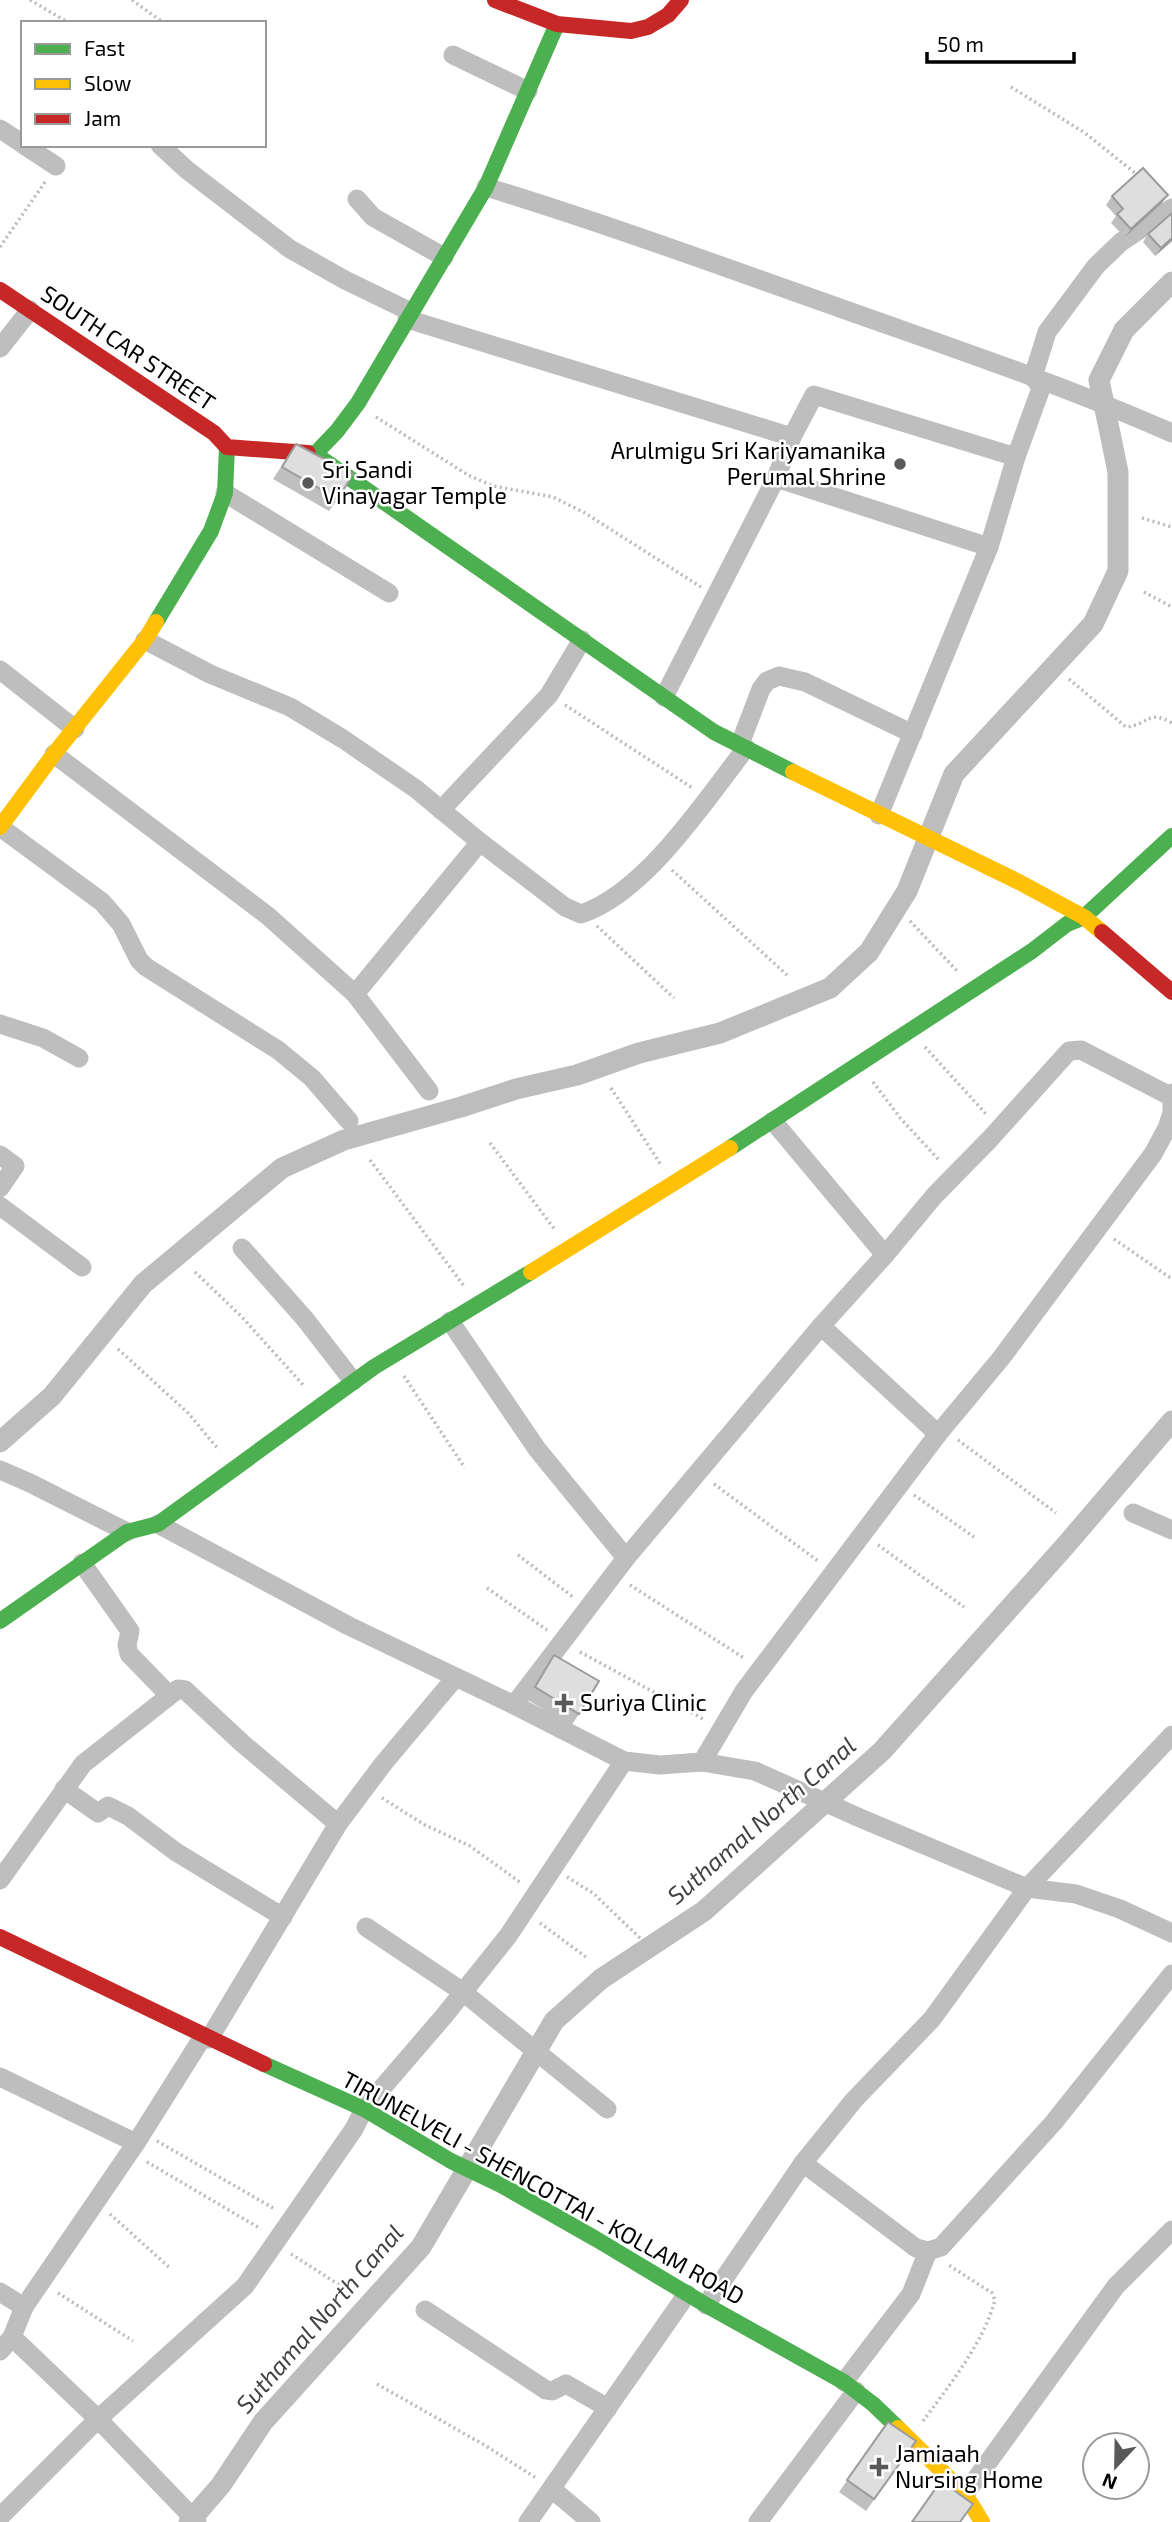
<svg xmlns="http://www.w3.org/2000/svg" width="1172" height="2522" font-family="'Exo 2',sans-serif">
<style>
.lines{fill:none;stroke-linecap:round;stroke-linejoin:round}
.canal{stroke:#bdbdbd;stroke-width:21}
.path{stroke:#b9b9b9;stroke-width:3.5;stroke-dasharray:2 3.5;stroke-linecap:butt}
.street{stroke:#bebebe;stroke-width:19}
.fast{stroke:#4caf50;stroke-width:16}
.slow{stroke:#ffc107;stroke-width:16}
.jam{stroke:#c62828;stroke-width:16}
.wall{fill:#bfbfbf}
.shaded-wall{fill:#9b9b9b}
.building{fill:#dedede;stroke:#9b9b9b;stroke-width:2}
.poi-dot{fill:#595959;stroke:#fff;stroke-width:2.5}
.labels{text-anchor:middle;stroke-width:5;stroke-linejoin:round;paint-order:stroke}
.street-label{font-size:23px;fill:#000;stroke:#fff}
.poi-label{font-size:23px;fill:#000;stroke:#fff;text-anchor:start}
.water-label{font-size:24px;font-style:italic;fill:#424242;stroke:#fff}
</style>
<rect width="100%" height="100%" fill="#fff"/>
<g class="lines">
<g class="canal">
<path d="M0,1442L52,1396L143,1284L282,1168L344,1140L461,1107L516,1089L577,1075L639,1053L720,1033L830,988L869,952L907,891L954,774L1093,624L1118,571V472L1099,380L1124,330L1172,282"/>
<path d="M189,2522L221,2485L263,2422L421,2247L554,2021L601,1979L704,1911L882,1751L1066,1545L1172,1421"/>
</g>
<g class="path">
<path d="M30,0L69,23"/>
<path d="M132,0L164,23"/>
<path d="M1011,87L1085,133L1140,177"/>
<path d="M0,247L45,182"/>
<path d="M376,417L468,475L493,486L553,497L585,513L701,587"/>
<path d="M1142,518L1172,527"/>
<path d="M1144,592L1172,607"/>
<path d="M1069,679L1126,727C1149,725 1147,709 1172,723"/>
<path d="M565,705L694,789"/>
<path d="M672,870L787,975"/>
<path d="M910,921L958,972"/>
<path d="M597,926L674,998"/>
<path d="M925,1047L986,1114"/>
<path d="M873,1082L901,1119L940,1161"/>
<path d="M611,1088L661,1165"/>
<path d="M490,1143L555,1230"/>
<path d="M370,1160L464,1286"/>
<path d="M1114,1239L1172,1279"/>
<path d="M195,1272L241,1316L305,1387"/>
<path d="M118,1349L188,1413L219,1450"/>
<path d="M404,1376L465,1468"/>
<path d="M958,1440L1056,1513"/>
<path d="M714,1484L818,1561"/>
<path d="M914,1495L974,1537"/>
<path d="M878,1545L964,1607"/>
<path d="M518,1555L573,1597"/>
<path d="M630,1585L744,1658"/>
<path d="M487,1588L547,1630"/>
<path d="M580,1652L705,1720"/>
<path d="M382,1798L425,1825L470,1846L521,1883"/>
<path d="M567,1877L593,1893L640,1938"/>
<path d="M540,1923L586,1957"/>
<path d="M157,2141L275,2209"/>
<path d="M147,2162L261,2229"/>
<path d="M110,2214L170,2268"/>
<path d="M291,2254L352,2293"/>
<path d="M58,2293L133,2341"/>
<path d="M377,2384L486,2446L536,2478"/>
<path d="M923,2421C949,2386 984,2342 995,2300L992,2293L947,2264"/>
</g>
<g class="street">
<path d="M453,55L528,91"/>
<path d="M0,129L23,144"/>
<path d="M24,145L56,166"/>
<path d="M160,145L187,170L290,249L345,280L411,312"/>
<path d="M486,187C610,225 732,270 854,313C961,351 1068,387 1172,433"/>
<path d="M357,199L373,217L444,257"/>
<path d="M407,319L792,437"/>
<path d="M0,348L30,310"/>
<path d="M225,493L389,593"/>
<path d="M989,547L1016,457"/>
<path d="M145,640L210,674L290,707L343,739L416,789L480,842L565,907L581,914C645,893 705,801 746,748"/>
<path d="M0,670L75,729"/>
<path d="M664,697L776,478"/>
<path d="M740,744L761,689L767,681L779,676L805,682L913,734"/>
<path d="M54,754L268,916L355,994L429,1091"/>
<path d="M441,810L549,695L582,640"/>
<path d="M879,815L989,547L776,478L792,437L814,395L1016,457L1040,391L1039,384L1033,377L1047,332L1096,266L1121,242L1172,208"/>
<path d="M0,827L102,902L121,924L139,960L146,967L278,1050L312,1078L349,1121"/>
<path d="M355,994L480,842"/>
<path d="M0,1024L43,1038L79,1058"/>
<path d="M773,1121L885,1255"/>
<path d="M0,1155L15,1166L0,1188"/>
<path d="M0,1206L82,1267"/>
<path d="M242,1248L305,1319L353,1381"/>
<path d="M450,1321L537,1449L626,1558"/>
<path d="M821,1326L938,1434"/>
<path d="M0,1470L30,1483L127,1532"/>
<path d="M1133,1513L1172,1530"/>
<path d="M158,1524L349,1626L514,1705L624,1761L660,1765L702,1762L755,1771L860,1818L1027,1888L1076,1894L1120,1909L1172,1933"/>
<path d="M82,1563L130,1631L127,1645L129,1654L168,1694"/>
<path d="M514,1705L626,1558L821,1326L885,1255L935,1195L989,1140L1069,1051L1081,1050L1170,1096"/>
<path d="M702,1762L744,1691L938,1434L1002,1357L1153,1154L1167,1128L1172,1113V1093"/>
<path d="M64,1789L98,1813L108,1806L128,1816L176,1852L283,1917"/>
<path d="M0,1880L83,1764L178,1689L185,1690L242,1743L338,1824"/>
<path d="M366,1927L463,1992L607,2109"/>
<path d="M209,2039L338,1824L383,1764L455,1678"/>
<path d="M0,2077L136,2143"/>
<path d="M803,2163L916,2248L928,2251L941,2247L1054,2122L1172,1974"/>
<path d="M0,2292L24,2307L136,2143L199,2043L205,2037"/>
<path d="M706,2305L803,2163L854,2100L932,2019L1027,1888L1172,1735"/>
<path d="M425,2310L546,2390L552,2391L566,2384L608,2408"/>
<path d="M12,2337L98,2419L197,2522"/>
<path d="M0,2351L12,2337L24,2307"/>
<path d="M844,2382L911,2294L928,2251"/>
<path d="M552,2489L591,2522"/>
<path d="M965,2494L1116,2286L1172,2230"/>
<path d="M0,2517L98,2419L245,2286L354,2129L364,2109L444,2016L508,1936L624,1761"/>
<path d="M528,2522L687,2294"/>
<path d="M758,2522L856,2391"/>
</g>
<g class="fast">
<path d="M308,453L315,454L714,732L793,772"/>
<path d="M315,454L337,431L358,403L486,187L557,24"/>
<path d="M156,622L211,531L225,493L227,447"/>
<path d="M730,1148L1032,951L1067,924L1084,917L1172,836"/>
<path d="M0,1621L127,1532L158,1524L374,1367L531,1272"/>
<path d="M264,2064L364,2109L451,2161L501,2185L596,2239L706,2305L844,2382L873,2404L898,2428"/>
</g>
<g class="slow">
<path d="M793,772L1019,882L1084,917L1102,932"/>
<path d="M0,827L54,754L145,640L156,622"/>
<path d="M531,1272L730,1148"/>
<path d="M898,2428L965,2494L982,2522"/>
</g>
<g class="jam">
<path d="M495,0L557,24L631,31L648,27L668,15L681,0"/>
<path d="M0,290L214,433L227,447L308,453"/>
<path d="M1102,932L1172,992"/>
<path d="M0,1937L264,2064"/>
</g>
</g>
<g class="wall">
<path d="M1112,196L1162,203L1125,237L1111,223L1116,216L1106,205Z"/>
<path d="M1148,234L1172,241L1155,256L1143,242Z"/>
<path d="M296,444L338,499L329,511L273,479Z"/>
<path d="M554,1655L579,1714L571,1726L526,1699Z"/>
<path d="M888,2422L916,2441L866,2511L839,2492Z"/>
</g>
<g class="shaded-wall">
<path d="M1168,195L1162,203L1125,237L1131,229Z"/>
<path d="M1172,238V241L1155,256L1161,248Z"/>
</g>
<g class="building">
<path d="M1143,168L1168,195L1131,229L1117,214L1123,209L1112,196Z"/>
<path d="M1172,213V238L1161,248L1148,234Z"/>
<path d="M296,444L353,474L338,499L282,467Z"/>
<path d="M554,1655L599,1681L579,1714L535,1687Z"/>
<path d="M888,2422L916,2441L874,2499L847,2480Z"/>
<path d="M941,2481L973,2504L960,2522H912Z"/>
</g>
<g class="poi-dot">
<circle cx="900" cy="464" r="7"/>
<circle cx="308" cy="483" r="7"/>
<path d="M560.5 1692.5h7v7h7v7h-7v7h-7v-7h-7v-7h7z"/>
<path d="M875.5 2456.5h7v7h7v7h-7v7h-7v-7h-7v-7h7z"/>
</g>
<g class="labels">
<g class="street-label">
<text transform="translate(128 348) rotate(34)" y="8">SOUTH CAR STREET</text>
<text transform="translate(543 2188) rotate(29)" y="8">TIRUNELVELI - SHENCOTTAI - KOLLAM ROAD</text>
</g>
<g class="poi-label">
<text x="886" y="459" text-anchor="end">Arulmigu Sri Kariyamanika<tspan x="886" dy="26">Perumal Shrine</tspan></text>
<text x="322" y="478">Sri Sandi<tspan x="322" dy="26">Vinayagar Temple</tspan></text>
<text x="580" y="1711">Suriya Clinic</text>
<text x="895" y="2462">Jamiaah<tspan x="895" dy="26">Nursing Home</tspan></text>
</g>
<g class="water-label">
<text transform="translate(762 1821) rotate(-41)" y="8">Suthamal North Canal</text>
<text transform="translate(320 2319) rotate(-49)" y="8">Suthamal North Canal</text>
</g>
</g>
<rect x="21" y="21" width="245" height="126" fill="#ffffff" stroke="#999999" stroke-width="2"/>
<rect x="35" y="44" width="35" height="10" fill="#4caf50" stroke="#999999" stroke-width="2"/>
<text x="84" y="56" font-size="21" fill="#000000">Fast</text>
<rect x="35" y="79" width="35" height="10" fill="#ffc107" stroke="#999999" stroke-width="2"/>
<text x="84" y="91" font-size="21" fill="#000000">Slow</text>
<rect x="35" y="114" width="35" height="10" fill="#c62828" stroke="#999999" stroke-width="2"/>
<text x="84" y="126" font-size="21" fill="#000000">Jam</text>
<g transform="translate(1116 2466) rotate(202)"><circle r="33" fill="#ffffff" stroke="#999999" stroke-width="2"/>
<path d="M0-5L12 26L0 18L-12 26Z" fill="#595959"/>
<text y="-10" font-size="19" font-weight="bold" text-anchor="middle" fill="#000000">N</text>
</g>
<path d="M927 52v10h147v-10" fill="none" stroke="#000000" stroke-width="3.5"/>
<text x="937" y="52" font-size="21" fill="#000000" stroke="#ffffff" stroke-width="5" paint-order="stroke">50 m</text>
</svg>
